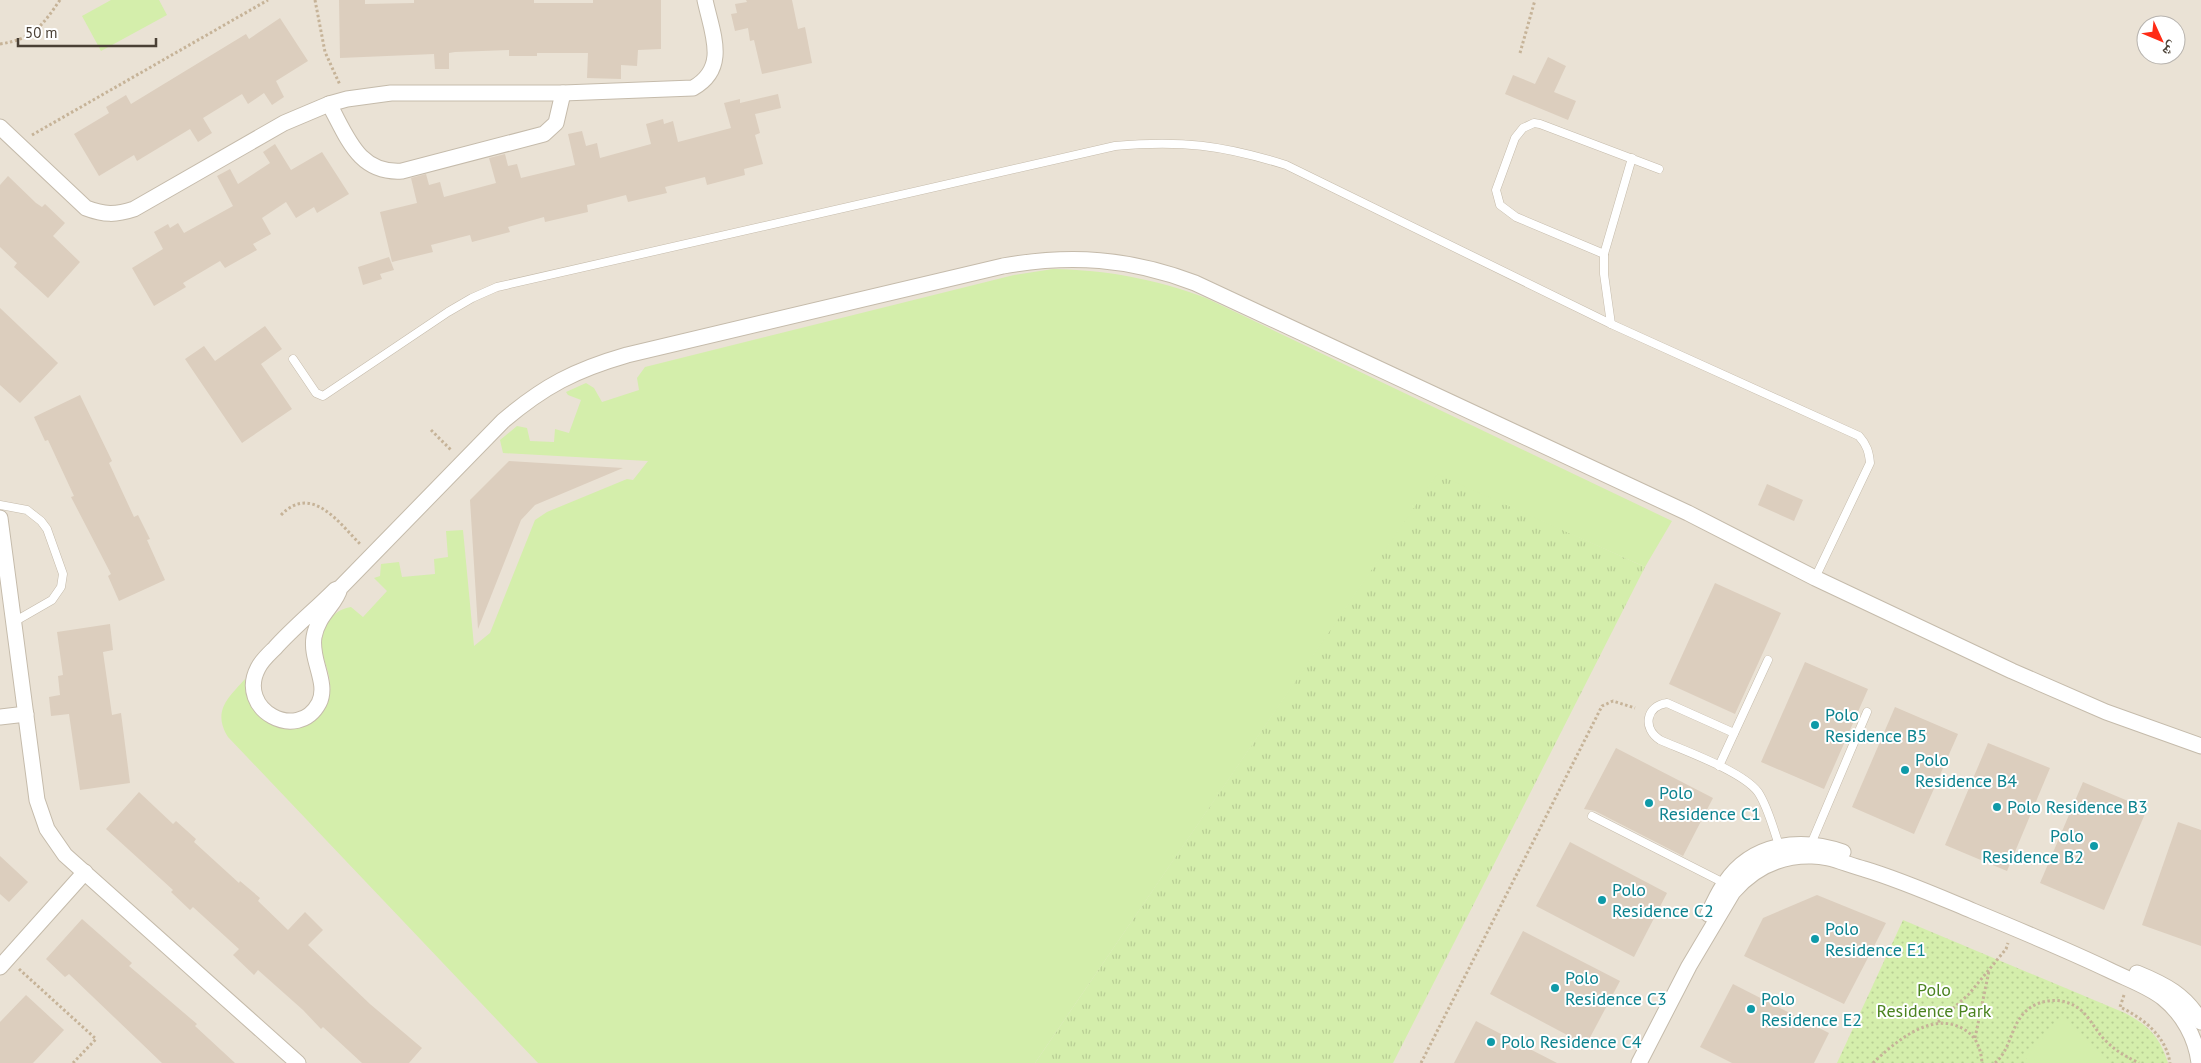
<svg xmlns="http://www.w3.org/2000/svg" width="2201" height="1063" font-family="'PT Sans','Noto Naskh Arabic',sans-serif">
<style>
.residential{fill:#eae2d5;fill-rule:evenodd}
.grass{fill:url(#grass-tufts)}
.park{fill:url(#park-dots)}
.garden{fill:#d4eeab}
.building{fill:#dccebe}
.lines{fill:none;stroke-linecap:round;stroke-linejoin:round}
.lane-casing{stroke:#c5bbab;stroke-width:9}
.street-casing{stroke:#c5bbab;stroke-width:17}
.path{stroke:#c6b398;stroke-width:3;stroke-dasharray:2.5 2.5;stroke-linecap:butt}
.lane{stroke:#fff;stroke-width:8}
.street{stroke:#fff;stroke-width:15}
.culture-dot{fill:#0f9aa8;stroke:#fff;stroke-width:2}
.labels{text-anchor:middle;stroke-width:4;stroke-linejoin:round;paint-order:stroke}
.culture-label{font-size:18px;fill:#0d838f;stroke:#fff;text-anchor:start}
.park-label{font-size:18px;fill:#4b8320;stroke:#fff}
</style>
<defs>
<pattern id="grass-tufts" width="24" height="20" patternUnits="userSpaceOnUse" patternTransform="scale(1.25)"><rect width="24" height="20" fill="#d4eeab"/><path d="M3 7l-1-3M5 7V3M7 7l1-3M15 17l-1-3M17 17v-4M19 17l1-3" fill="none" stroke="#b8cd94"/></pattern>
<pattern id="park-dots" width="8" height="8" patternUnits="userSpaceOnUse" patternTransform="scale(1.25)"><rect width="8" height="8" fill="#d4eeab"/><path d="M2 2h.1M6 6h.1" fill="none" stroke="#b8cd94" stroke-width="1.8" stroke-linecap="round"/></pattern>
</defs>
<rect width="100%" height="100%" fill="#f5f0e7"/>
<path class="residential" d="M0,0H2201V1063H0ZM2146,25H2176V55H2146Z"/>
<path class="grass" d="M1437,473L1645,567L1393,1063H1035Z"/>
<path class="park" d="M1903,920L2125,1013C2150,1027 2159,1036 2168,1063H1837Z"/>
<g class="garden">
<path d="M111,0H159L167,15L101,51L82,16Z"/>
<path d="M1053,269C1107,270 1155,279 1206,298L1672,521L1645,567L1437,474L1035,1063H538L228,737C212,711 228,698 245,679C249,701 249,709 268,722L326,704C328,697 331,691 330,685C330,673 324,662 322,651C320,630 330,610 351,607L363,617L387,591L374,578L380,576L381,564L399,562L402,577L435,574L434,559L448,557L446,531L463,530L474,646L490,633L535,520L547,512L627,479L633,480L648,461L503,453L500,440L517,426L527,428L530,441L554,442L555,429L569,433L581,400L568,395L566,392L586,383L594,388L602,402L639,390L637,378L645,367L1014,275Z"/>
<path d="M2063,1017L2111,1063H2031L2025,1057Z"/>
</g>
<g class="building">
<path d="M339,0H365V4L414,3V0H534V3H593V0H661V49L638,50L637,66L621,65V79L587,78L588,53H537V56H509V50L455,52L449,53V69H435L434,54L340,58Z"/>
<path d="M746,0H792L798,29L805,27L812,63L762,74L754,40L750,41L748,28L735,31L731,14L737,13L735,4L747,2Z"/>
<path d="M280,18L308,61L276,81L284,97L272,105L264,93L248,104L242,94L203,118L212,133L198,142L190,129L137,161L134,155L99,176L74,134L109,113L106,107L126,95L131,104L246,34L249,39Z"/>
<path d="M1548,57L1566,66L1554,92L1576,101L1568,120L1505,94L1513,75L1535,84Z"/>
<path d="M778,94L781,108L755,114L760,133L755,135L763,164L744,169L745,175L707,185L705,177L665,187L667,193L628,202L626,195L587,205L588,212L545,222L544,217L508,227L510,232L472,242L470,235L431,245L433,252L392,262L380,212L417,203L411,178L426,174L429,185L440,182L444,197L496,183L489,158L505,154L508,166L517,164L521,178L575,165L568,134L582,131L586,146L597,143L600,158L651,144L646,124L663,119L664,124L673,121L678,142L731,128L724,103L740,99V103Z"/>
<path d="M275,144L291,170L322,152L349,194L317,213L314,207L296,218L286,202L262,218L271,234L253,244L257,250L225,268L220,261L183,283L186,287L154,306L132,268L163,249L154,232L168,224L170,228L178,223L184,233L233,206L217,176L230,169L238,184L270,163L263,152Z"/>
<path d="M8,176L36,203L42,207L45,204L65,223L53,236L80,262L48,298L14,267L17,263L0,247V185Z"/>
<path d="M389,257L394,270L380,274L382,279L363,285L358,267Z"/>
<path d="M0,308L58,363L20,403L0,385Z"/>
<path d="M265,326L282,349L261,364L292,409L242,443L185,359L204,346L215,361Z"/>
<path d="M80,395L112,461L109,463L134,517L138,515L150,539L147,540L165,580L119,601L108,576L111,574L71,497L74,496L48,440L45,441L34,417Z"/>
<path d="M509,461L623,468L535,505L521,520L478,629L470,500Z"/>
<path d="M1767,484L1803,500L1794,521L1758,505Z"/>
<path d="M1715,583L1781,613L1735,714L1669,684Z"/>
<path d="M110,624L113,650L103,652L112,715L121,713L130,783L80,790L69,714L51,716L49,697L60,695L58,676L63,675L57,632Z"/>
<path d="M1805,662L1868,689L1824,789L1761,762Z"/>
<path d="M1895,707L1958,734L1914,834L1852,807Z"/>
<path d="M1988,743L2050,768L2007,871L1945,845Z"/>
<path d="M1616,748L1713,798L1683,856L1595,811L1584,809Z"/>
<path d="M2083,782L2147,809L2104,910L2040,883Z"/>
<path d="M139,792L173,824L176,821L196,839L194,842L239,883L240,881L260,898L258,901L288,930L305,912L323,930L308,945L370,1004L422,1048L409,1063H362L323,1027L321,1029L303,1010L258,970L254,975L233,955L239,949L193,907L190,910L171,892L173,890L106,829Z"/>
<path d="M2178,822L2201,830V946L2142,925Z"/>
<path d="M1570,842L1667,893L1634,957L1536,906Z"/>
<path d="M0,856L28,882L9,902L0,894Z"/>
<path d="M1817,895L1886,923L1844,1004L1744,956L1763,918Z"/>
<path d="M82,919L132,963L129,966L197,1024L195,1026L235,1063H162L69,974L65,977L46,959Z"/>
<path d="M1523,931L1620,981L1586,1045L1490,994Z"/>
<path d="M1733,984L1829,1033L1814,1063H1732L1700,1047Z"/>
<path d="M26,995L64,1030L33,1063H0V1022Z"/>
<path d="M1476,1021L1557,1063H1454Z"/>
</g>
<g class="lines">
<g class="lane-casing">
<g id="lane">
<path d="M1604,254L1516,217L1500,205L1496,190L1515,138L1523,128L1534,123L1540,124L1659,169"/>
<path d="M1611,324L1604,274V254L1632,158"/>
<path d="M293,359L316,393L323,396L448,312L472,298L497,287L1115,146C1181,140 1222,145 1286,165L1611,324L1859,436C1867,445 1869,452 1870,463L1815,578"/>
<path d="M0,505L27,510L41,521L47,529L63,574L61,587L52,600L12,623"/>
<path d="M1734,733L1667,703C1646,706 1642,728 1660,740C1685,751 1742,771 1758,792C1768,807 1773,828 1779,845"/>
<path d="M1719,766L1768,660"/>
<path d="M1592,816L1724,883"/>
<path d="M1811,844L1867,712"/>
</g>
</g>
<g class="street-casing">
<g id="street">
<path d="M329,104C347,136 358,174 402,171L544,134L556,123L563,93"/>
<path d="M0,127L86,208C104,215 116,215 134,209L284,123L329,104L347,99L391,93H563L693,88C729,68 712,33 705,0"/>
<path d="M0,518L37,800L47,829L65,855L298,1063"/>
<path d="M340,588C336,605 318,614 314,637C310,660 329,683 319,703C298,743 236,710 258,668C262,660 269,654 275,648C294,627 315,610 335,590L340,588L503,421C544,386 575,370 627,355L1003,266C1071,254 1129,258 1195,283L1688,513L1815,578L2012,671L2106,712L2201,746"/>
<path d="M0,717L26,714"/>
<path d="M1708,914C1714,903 1718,892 1725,883C1752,843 1800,837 1843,852"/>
<path d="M0,967L85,872"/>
<path d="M2137,973C2164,984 2186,995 2201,1022"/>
<path d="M1639,1063L1689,966L1733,892C1753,869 1778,856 1809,856C1828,855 1845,864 1864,869C1901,880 1937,896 1973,911C2019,930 2065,949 2109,970C2127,979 2148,986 2163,998C2183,1014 2196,1038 2199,1063"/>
</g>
</g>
<g class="path">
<path d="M315,0L325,52L340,85"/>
<path d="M0,44C33,39 42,26 60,0"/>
<path d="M1520,53L1535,0"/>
<path d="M32,135L268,0"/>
<path d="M431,430L452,451"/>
<path d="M281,515C312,483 339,523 361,545"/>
<path d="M19,969L96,1039L73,1063"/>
<path d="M2124,995L2120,1007C2143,1018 2166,1036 2170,1063"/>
<path d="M1938,1022L1969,994L2006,949L2008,943"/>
<path d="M1975,1038L1989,971"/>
<path d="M1421,1063L1602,706L1613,701L1635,708"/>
<path d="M1873,1063C1895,1042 1933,1009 1965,1030C1977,1037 1981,1050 1982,1063"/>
<path d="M1995,1063C2011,1049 2010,1028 2024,1013C2039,997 2067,996 2083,1012C2092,1021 2097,1033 2107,1042C2117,1052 2127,1057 2139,1063"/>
</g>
<use href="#lane" class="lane"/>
<use href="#street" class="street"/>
</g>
<g class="culture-dot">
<circle cx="1815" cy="725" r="5"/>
<circle cx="1905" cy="770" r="5"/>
<circle cx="1649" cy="803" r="5"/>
<circle cx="1997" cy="807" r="5"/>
<circle cx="2094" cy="846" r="5"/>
<circle cx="1602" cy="900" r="5"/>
<circle cx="1815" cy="939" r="5"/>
<circle cx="1555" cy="988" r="5"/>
<circle cx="1751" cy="1009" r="5"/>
<circle cx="1491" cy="1042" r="5"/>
</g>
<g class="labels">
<g class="culture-label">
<text x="1825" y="721">Polo<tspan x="1825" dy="21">Residence B5</tspan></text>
<text x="1915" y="766">Polo<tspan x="1915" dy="21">Residence B4</tspan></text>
<text x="1659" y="799">Polo<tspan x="1659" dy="21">Residence C1</tspan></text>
<text x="2007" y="813">Polo Residence B3</text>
<text x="2084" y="842" text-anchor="end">Polo<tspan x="2084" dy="21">Residence B2</tspan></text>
<text x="1612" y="896">Polo<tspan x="1612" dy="21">Residence C2</tspan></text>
<text x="1825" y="935">Polo<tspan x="1825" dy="21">Residence E1</tspan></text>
<text x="1565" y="984">Polo<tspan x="1565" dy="21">Residence C3</tspan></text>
<text x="1761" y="1005">Polo<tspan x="1761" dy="21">Residence E2</tspan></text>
<text x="1501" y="1048">Polo Residence C4</text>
</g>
<g class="park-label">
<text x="1934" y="996">Polo<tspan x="1934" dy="21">Residence Park</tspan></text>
</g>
</g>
<g transform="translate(2161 40) rotate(134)"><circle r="24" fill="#ffffff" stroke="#b7b3ae"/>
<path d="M0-4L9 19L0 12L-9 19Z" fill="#ff2b15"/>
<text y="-8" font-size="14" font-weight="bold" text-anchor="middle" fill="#4a4035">ش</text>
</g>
<path d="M18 38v8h138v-8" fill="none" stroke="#4a4035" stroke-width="2.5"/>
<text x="25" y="38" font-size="15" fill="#4a4035" stroke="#ffffff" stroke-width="4" paint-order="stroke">50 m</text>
</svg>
